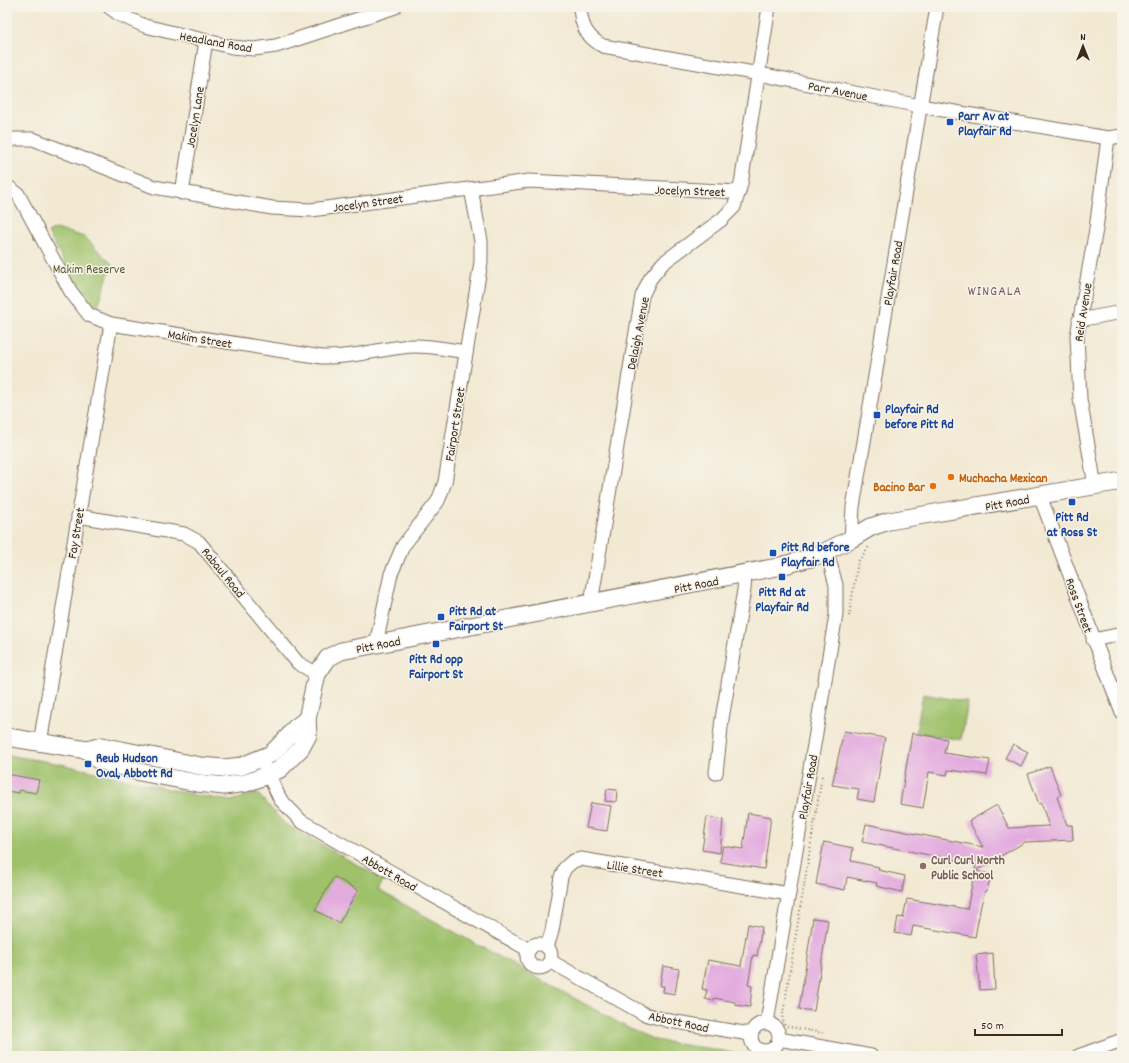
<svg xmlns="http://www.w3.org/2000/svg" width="1129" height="1063" font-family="Dekko,sans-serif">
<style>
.green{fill:#9ec16b;stroke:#6c7644}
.building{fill:#e3acdf}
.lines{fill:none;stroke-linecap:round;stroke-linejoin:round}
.minor-casing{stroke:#7b6d5d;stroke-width:15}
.major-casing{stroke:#7b6d5d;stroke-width:19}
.path{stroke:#7b6d5d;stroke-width:2;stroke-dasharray:1 3;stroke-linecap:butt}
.minor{stroke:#fff;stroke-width:13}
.major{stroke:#fff;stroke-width:17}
.transit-dot{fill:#1a4fb4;stroke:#f7f3e8;stroke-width:1.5}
.food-dot{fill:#e8710a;stroke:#f7f3e8;stroke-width:1.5}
.education-dot{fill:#8d6e63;stroke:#f7f3e8;stroke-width:1.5}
.labels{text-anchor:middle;stroke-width:3;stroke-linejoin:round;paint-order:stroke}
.street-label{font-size:13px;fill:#3b2a1e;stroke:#f7f3e8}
.transit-label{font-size:13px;font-weight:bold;fill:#164399;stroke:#f7f3e8;text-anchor:start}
.park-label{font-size:13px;fill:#595735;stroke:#f7f3e8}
.food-label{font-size:13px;font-weight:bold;fill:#c56008;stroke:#f7f3e8;text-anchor:start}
.education-label{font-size:13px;font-weight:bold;fill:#785e54;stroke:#f7f3e8;text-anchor:start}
.neighbourhood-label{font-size:14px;letter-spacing:1px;fill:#765862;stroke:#f7f3e8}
</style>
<rect width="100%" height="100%" fill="#f7f3e8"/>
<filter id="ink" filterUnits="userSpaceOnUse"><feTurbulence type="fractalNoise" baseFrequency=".025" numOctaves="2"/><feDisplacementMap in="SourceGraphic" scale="8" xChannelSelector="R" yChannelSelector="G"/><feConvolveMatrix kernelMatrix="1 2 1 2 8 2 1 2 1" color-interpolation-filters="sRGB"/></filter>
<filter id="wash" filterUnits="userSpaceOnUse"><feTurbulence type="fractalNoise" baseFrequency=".012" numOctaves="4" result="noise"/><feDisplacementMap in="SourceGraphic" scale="16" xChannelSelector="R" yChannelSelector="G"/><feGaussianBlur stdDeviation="0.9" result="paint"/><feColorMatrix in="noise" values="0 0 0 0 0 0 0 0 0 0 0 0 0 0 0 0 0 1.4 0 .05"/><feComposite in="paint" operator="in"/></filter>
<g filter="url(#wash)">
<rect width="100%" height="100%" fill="#f2e9d3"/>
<g class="green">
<path d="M55,229L85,237L112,264L97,309L85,299L48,233Z"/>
<path d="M923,694L968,702L961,740L916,732Z"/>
<path d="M7,755L61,764L194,795L231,801L257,793L285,824L384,880L378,890L632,1030L655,1040L752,1056H7Z"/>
</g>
<g id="blocks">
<g class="building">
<path d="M844,731L885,738L874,802L857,799L859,789L832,785Z"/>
<path d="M912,733L947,739L944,753L990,760L987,775L948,770L947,775L929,772L923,808L900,804Z"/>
<path d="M1013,744L1028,752L1021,766L1005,758Z"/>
<path d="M1050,766L1061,795L1057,797L1067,825H1072L1073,840L1025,842L975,871L991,874L987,891H985L981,905L975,937L913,926L911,936L895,933L898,917L903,918L907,899L967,909L976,864L862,842L866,824L983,847L969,821L997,805L1009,828L1049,826L1041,803L1039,804L1028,774Z"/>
<path d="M7,774L39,780L36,793L19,790V793L7,791Z"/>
<path d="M607,789L617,790L616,802L605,801Z"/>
<path d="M591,803L611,806L607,831L586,828Z"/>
<path d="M748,813L771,817L764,869L720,862L723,846L743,849Z"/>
<path d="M707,817L723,820L720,853L702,850Z"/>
<path d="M824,842L853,848L851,861L879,867L878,870L905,876L902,892L876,886L877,883L847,877L845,890L816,884Z"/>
<path d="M334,877L358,890L339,923L315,910Z"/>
<path d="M813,918L828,920L814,1011L799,1009Z"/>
<path d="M748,924L762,927L757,956L753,955L748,985L752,986L750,1007L735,1005V1002L714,998V1001L705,999L707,990L702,989L708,960L741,966Z"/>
<path d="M993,953L995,989L980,990L976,955Z"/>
<path d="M663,966L679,969L675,994L663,992L664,986H660Z"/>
</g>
</g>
</g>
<g filter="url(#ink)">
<use href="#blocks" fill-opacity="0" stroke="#7b6d5d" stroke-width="1"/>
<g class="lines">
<g class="minor-casing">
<g id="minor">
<path d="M109,7L120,15L145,26L232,47L254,49L276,46L395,7"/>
<path d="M580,7C581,25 586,37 603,46L759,74L920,106L1108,138L1122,136"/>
<path d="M7,143L14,139H33L154,187L272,208L311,210L529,181L739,192"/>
<path d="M7,186L18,194L71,292L89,315L111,324L322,357C350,358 375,350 402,347C423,344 445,349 466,352"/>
<path d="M182,193L206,41"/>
<path d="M1079,320L1122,312"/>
<path d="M1095,486L1080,399L1077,336L1096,229L1108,138"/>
<path d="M1040,496L1122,713"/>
<path d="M78,516L184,534L199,542L298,663L317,674"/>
<path d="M851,539L853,507L937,7"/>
<path d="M591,603L642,296L650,279L663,263L721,220L734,207L741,184L769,7"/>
<path d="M1093,640L1122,634"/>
<path d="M376,644L391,574L403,546L438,501L445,482L481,262V241L471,189"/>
<path d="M40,743L111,324"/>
<path d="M265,767L280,799L301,821L529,950"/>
<path d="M716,773L722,719L744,590L745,574"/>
<circle cx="539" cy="956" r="12"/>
<path d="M547,947L552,931L561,877L565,868L573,861L581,859L789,894"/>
<path d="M550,961L644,1014L670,1021L750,1034"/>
<path d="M767,1022L836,615V585L827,552"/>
<circle cx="765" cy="1037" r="14"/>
<path d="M779,1039L871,1056"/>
<path d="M1078,1056L1122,1040"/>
</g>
</g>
<g class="major-casing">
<g id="major">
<path d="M7,737L87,750L102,746L200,766L224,768L242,766L271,754L289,736L295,728L307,719"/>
<path d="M87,750L98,760L140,772L197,783L224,786L246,783L268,775L280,769L301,748L308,735L307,719L317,674L328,658L341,651L777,567L814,557L851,539L871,527L889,521L1122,481"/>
</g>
</g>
<g class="path">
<path d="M849,616L858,562L870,545"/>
<path d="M822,776L782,1020L785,1026L823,1033"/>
</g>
<use href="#minor" class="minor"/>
<use href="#major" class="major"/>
</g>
</g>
<g class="transit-dot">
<rect x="946" y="118" width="8" height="8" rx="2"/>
<rect x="873" y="411" width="8" height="8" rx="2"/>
<rect x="1068" y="498" width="8" height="8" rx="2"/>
<rect x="769" y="549" width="8" height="8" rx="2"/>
<rect x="778" y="573" width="8" height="8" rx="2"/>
<rect x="437" y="613" width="8" height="8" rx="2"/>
<rect x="432" y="640" width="8" height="8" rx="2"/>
<rect x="84" y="760" width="8" height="8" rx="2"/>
</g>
<g class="food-dot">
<circle cx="951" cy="477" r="4"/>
<circle cx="933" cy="486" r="4"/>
</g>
<circle class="education-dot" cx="923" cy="866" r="4"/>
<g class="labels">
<g class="street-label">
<text transform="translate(216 41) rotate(10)" y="5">Headland Road</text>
<text transform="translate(838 90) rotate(11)" y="5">Parr Avenue</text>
<text transform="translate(194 117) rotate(-81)" y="5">Jocelyn Lane</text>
<text transform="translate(690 190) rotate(2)" y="5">Jocelyn Street</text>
<text transform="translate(368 202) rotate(-8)" y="5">Jocelyn Street</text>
<text transform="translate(892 273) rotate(-80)" y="5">Playfair Road</text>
<text transform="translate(1082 312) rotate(-81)" y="5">Reid Avenue</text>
<text transform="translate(637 333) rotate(-79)" y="5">Delaigh Avenue</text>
<text transform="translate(200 338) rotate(9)" y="5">Makim Street</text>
<text transform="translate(454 424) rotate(-81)" y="5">Fairport Street</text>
<text transform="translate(1007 502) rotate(-10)" y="5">Pitt Road</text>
<text transform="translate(75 533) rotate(-80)" y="5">Fay Street</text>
<text transform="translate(224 572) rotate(51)" y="5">Rabaul Road</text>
<text transform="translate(696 584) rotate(-11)" y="5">Pitt Road</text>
<text transform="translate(1080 605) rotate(70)" y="5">Ross Street</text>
<text transform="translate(378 644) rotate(-11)" y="5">Pitt Road</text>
<text transform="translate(807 787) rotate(-80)" y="5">Playfair Road</text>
<text transform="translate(635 868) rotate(9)" y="5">Lillie Street</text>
<text transform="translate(390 872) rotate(30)" y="5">Abbott Road</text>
<text transform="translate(679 1021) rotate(12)" y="5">Abbott Road</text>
</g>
<g class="transit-label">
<text x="958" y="120">Parr Av at<tspan x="958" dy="15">Playfair Rd</tspan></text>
<text x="885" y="413">Playfair Rd<tspan x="885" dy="15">before Pitt Rd</tspan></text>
<text x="1072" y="521" text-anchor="middle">Pitt Rd<tspan x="1072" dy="15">at Ross St</tspan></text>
<text x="781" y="551">Pitt Rd before<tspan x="781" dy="15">Playfair Rd</tspan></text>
<text x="782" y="596" text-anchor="middle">Pitt Rd at<tspan x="782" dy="15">Playfair Rd</tspan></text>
<text x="449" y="615">Pitt Rd at<tspan x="449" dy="15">Fairport St</tspan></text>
<text x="436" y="663" text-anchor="middle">Pitt Rd opp<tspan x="436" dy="15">Fairport St</tspan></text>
<text x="96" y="762">Reub Hudson<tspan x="96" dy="15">Oval, Abbott Rd</tspan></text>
</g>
<g class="park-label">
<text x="89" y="273">Makim Reserve</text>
</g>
<g class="food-label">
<text x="959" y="482">Muchacha Mexican</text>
<text x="925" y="491" text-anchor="end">Bacino Bar</text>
</g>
<g class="education-label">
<text x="931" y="864">Curl Curl North<tspan x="931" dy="15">Public School</tspan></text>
</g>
<g class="neighbourhood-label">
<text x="995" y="295">WINGALA</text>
</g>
</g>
<rect width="1129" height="1063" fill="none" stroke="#f7f3e8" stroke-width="24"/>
<g transform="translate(1083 46)" stroke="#f7f3e8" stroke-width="3" paint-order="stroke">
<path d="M0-3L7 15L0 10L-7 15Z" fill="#3b2a1e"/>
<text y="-6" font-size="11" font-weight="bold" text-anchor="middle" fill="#3b2a1e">N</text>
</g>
<path d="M975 1029v6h87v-6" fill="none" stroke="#3b2a1e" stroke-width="2"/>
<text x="981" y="1029" font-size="12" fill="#3b2a1e" stroke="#f7f3e8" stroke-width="3" paint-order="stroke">50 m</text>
</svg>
